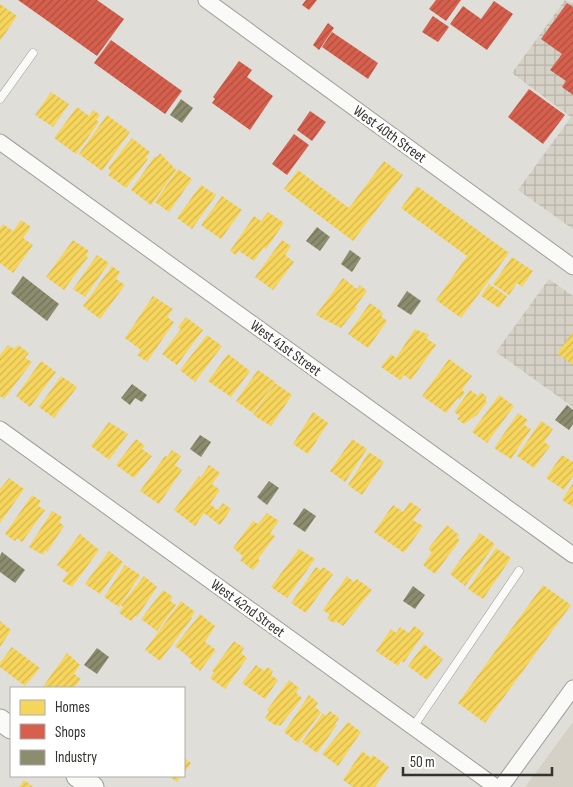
<svg xmlns="http://www.w3.org/2000/svg" width="573" height="787" font-family="'Sofia Sans Condensed',sans-serif">
<style>
.built{fill:#d6d1c6}
.industrial{fill:url(#industrial-grid)}
.homes{fill:url(#homes-hatch)}
.shops{fill:url(#shops-hatch)}
.industry{fill:url(#industry-hatch)}
.lines{fill:none;stroke-linecap:round;stroke-linejoin:round}
.lane-casing{stroke:#a09e99;stroke-width:9}
.street-casing{stroke:#a09e99;stroke-width:17}
.secondary-casing{stroke:#a09e99;stroke-width:23}
.lane{stroke:#fafaf9;stroke-width:8}
.street{stroke:#fafaf9;stroke-width:15}
.secondary{stroke:#fafaf9;stroke-width:21}
.labels{text-anchor:middle;stroke-width:5;stroke-linejoin:round;paint-order:stroke}
.street-label{font-size:15px;fill:#34322e;stroke:#fff}
</style>
<defs>
<pattern id="industrial-grid" width="8" height="8" patternUnits="userSpaceOnUse" patternTransform="scale(1.25)"><rect width="8" height="8" fill="#d6d1c6"/><path d="M0 4h8M4 0v8" fill="none" stroke="#b8b4aa"/></pattern>
<pattern id="homes-hatch" width="6" height="6" patternUnits="userSpaceOnUse" patternTransform="scale(1.25)"><rect width="6" height="6" fill="#f6d55c"/><path d="M-1 1l2-2M0 6l6-6M5 7l2-2" fill="none" stroke="#d4b750"/></pattern>
<pattern id="shops-hatch" width="6" height="6" patternUnits="userSpaceOnUse" patternTransform="scale(1.25)"><rect width="6" height="6" fill="#d6604d"/><path d="M-1 1l2-2M0 6l6-6M5 7l2-2" fill="none" stroke="#ae5040"/></pattern>
<pattern id="industry-hatch" width="6" height="6" patternUnits="userSpaceOnUse" patternTransform="scale(1.25)"><rect width="6" height="6" fill="#8c8c6e"/><path d="M-1 1l2-2M0 6l6-6M5 7l2-2" fill="none" stroke="#73735b"/></pattern>
</defs>
<rect width="100%" height="100%" fill="#e0ded8"/>
<path class="built" d="M573,722V787H525Z"/>
<g class="industrial">
<path d="M565,0L573,3V229L518,190L571,117L512,73Z"/>
<path d="M549,279L573,296V407L496,352Z"/>
</g>
<g class="homes">
<path d="M0,4L17,16L0,41Z"/>
<path d="M51,92L69,104L53,127L35,115Z"/>
<path d="M77,107L89,116L93,110L100,115L96,120L99,122L76,154L54,138Z"/>
<path d="M107,115L130,132L102,171L79,154Z"/>
<path d="M132,138L150,152L146,157L148,159L126,188L108,175L111,171L108,168Z"/>
<path d="M160,153L176,170L151,205L131,190L155,156L157,157Z"/>
<path d="M384,161L403,175L353,241L284,189L298,170L349,208Z"/>
<path d="M178,169L192,179L169,212L155,202Z"/>
<path d="M201,185L216,195L192,229L177,218Z"/>
<path d="M417,186L509,253L461,318L436,300L467,256L401,208Z"/>
<path d="M222,196L242,210L221,239L201,225Z"/>
<path d="M268,212L284,223L266,249L264,247L254,261L239,251L236,255L230,251L254,216L261,221Z"/>
<path d="M21,220L31,227L23,238L33,245L13,273L0,263V228L3,224L13,231Z"/>
<path d="M73,240L89,251L86,256L88,257L64,290L46,277Z"/>
<path d="M282,240L291,246L285,255L294,262L273,290L255,277Z"/>
<path d="M97,255L109,263L85,297L73,289Z"/>
<path d="M512,257L533,271L522,287L517,283L509,295L493,284Z"/>
<path d="M112,266L120,272L116,279L125,285L100,319L83,306Z"/>
<path d="M343,278L357,289L360,285L367,291L355,307L357,308L341,328L316,315Z"/>
<path d="M489,284L507,296L499,308L481,296Z"/>
<path d="M153,296L173,309L167,317L174,322L147,362L137,355L141,350L125,338Z"/>
<path d="M370,303L381,311L383,314L381,316L387,321L368,348L348,334Z"/>
<path d="M186,317L203,330L177,365L162,354L181,329L178,327Z"/>
<path d="M415,329L429,335L426,338L436,345L411,380L404,375L400,380L381,367L391,354L396,358Z"/>
<path d="M573,332V365L557,353Z"/>
<path d="M207,335L222,346L195,382L180,370Z"/>
<path d="M8,345L14,349L18,345L29,353L25,358L32,362L4,399L0,396V355Z"/>
<path d="M228,354L250,371L231,397L208,381Z"/>
<path d="M449,359L472,376L462,390L465,393L460,399L458,398L446,413L422,396Z"/>
<path d="M41,361L56,372L30,407L16,396Z"/>
<path d="M258,370L275,382L253,413L236,401Z"/>
<path d="M61,376L77,387L54,418L39,407Z"/>
<path d="M275,383L292,395L271,426L253,415Z"/>
<path d="M470,390L478,396L481,392L487,397L485,400L487,402L477,415L464,424L457,419L460,416L454,412Z"/>
<path d="M499,395L514,406L487,443L472,432Z"/>
<path d="M313,412L328,423L308,454L293,444Z"/>
<path d="M518,413L528,420L524,425L531,429L511,459L494,448Z"/>
<path d="M541,421L553,429L544,442L550,446L534,468L517,456Z"/>
<path d="M109,422L128,434L109,460L91,446Z"/>
<path d="M136,439L145,446L142,449L152,456L134,478L116,465Z"/>
<path d="M352,439L367,449L345,482L330,471Z"/>
<path d="M172,450L181,456L175,465L182,470L159,504L140,491L165,456L167,457Z"/>
<path d="M369,452L384,462L362,495L348,485Z"/>
<path d="M562,455L573,462V476L564,490L546,478Z"/>
<path d="M209,465L220,473L212,484L220,490L210,504L218,510L223,503L231,509L220,525L204,513L195,526L174,510L199,476L201,477Z"/>
<path d="M9,478L24,489L0,523V489Z"/>
<path d="M573,483V507L562,500Z"/>
<path d="M32,495L41,501L38,506L45,510L22,542L17,538L15,541L5,534Z"/>
<path d="M410,502L421,509L413,520L423,526L404,553L374,532L393,505L403,512Z"/>
<path d="M52,511L62,517L59,522L64,526L47,552L45,551L43,555L29,547Z"/>
<path d="M267,513L279,521L270,533L275,536L258,559L260,561L253,570L240,560L243,556L233,548L253,521L258,524Z"/>
<path d="M447,525L459,535L457,538L460,540L435,574L423,565L432,552L428,549Z"/>
<path d="M480,533L495,544L465,586L450,574Z"/>
<path d="M80,534L99,550L72,587L62,581L68,573L57,565Z"/>
<path d="M496,548L511,558L483,599L468,589Z"/>
<path d="M299,549L315,559L287,598L271,587Z"/>
<path d="M109,551L123,562L100,594L85,584Z"/>
<path d="M125,565L140,575L119,607L104,597Z"/>
<path d="M316,567L321,570L323,567L333,574L306,613L291,603Z"/>
<path d="M144,576L157,587L137,617L135,616L131,621L119,613L123,607L121,605Z"/>
<path d="M347,576L354,582L357,579L372,590L343,626L336,621L334,623L327,619L330,615L323,610Z"/>
<path d="M543,585L571,605L485,723L458,703Z"/>
<path d="M163,590L173,597L170,601L176,605L157,631L141,619Z"/>
<path d="M181,601L195,612L191,617L192,618L160,661L145,650Z"/>
<path d="M200,614L215,626L205,642L216,650L200,671L190,663L192,660L175,646Z"/>
<path d="M0,621L11,630L0,647Z"/>
<path d="M414,626L424,633L404,662L401,661L398,666L376,651L391,629L396,633L400,627L409,633Z"/>
<path d="M234,641L244,648L241,653L247,658L225,689L210,678L214,672L212,671Z"/>
<path d="M424,644L443,659L427,680L408,666Z"/>
<path d="M12,647L40,668L25,686L0,667V663Z"/>
<path d="M67,653L80,665L74,674L81,679L74,688H42Z"/>
<path d="M256,665L264,671L267,667L273,671L271,675L278,680L265,699L242,683Z"/>
<path d="M289,680L299,688L296,693L302,698L280,726L278,724L276,726L265,718L269,712L267,710Z"/>
<path d="M309,695L318,703L315,707L321,712L298,743L284,732Z"/>
<path d="M330,711L339,718L335,724L337,725L317,753L302,742L323,713L326,716Z"/>
<path d="M348,722L361,732L338,766L322,754Z"/>
<path d="M362,751L371,758L373,755L389,767L375,787H353L343,780Z"/>
<path d="M184,758L191,763L184,773Z"/>
<path d="M169,776H181L177,782Z"/>
<path d="M24,780L33,787H19Z"/>
</g>
<g class="shops">
<path d="M18,0H97L124,19L97,56Z"/>
<path d="M306,0H317L309,10L302,5Z"/>
<path d="M436,0H461L446,21L429,9Z"/>
<path d="M494,1L513,14L487,50L450,24L463,6L481,19Z"/>
<path d="M567,3L573,7V95L562,87L566,81L550,70L562,54L541,39Z"/>
<path d="M433,16L449,27L438,42L422,32Z"/>
<path d="M328,23L334,28L319,50L313,45Z"/>
<path d="M332,32L378,63L368,79L322,47Z"/>
<path d="M111,40L182,91L165,114L94,63Z"/>
<path d="M239,61L252,70L247,77L273,96L250,130L212,103L215,99L213,97Z"/>
<path d="M529,89L565,115L543,144L508,117Z"/>
<path d="M310,111L326,122L312,141L297,130Z"/>
<path d="M294,134L309,145L287,175L272,164Z"/>
</g>
<g class="industry">
<path d="M181,99L193,108L182,123L170,115Z"/>
<path d="M317,227L330,237L320,251L306,241Z"/>
<path d="M350,250L361,258L352,272L341,264Z"/>
<path d="M23,276L59,304L47,321L11,293Z"/>
<path d="M407,291L421,301L411,315L397,306Z"/>
<path d="M132,384L147,395L142,402L135,398L130,405L121,398Z"/>
<path d="M567,405L573,410V424L569,430L555,420Z"/>
<path d="M200,435L211,442L201,457L190,449Z"/>
<path d="M269,481L279,488L267,505L257,497Z"/>
<path d="M304,508L316,516L305,532L293,524Z"/>
<path d="M2,552L25,570L15,583L0,572V556Z"/>
<path d="M413,586L425,595L415,609L403,601Z"/>
<path d="M97,648L109,657L97,674L84,665Z"/>
</g>
<g class="lines">
<g class="lane-casing">
<g id="lane">
<path d="M0,99L33,53"/>
<path d="M413,727L519,571"/>
</g>
</g>
<g class="street-casing">
<g id="street">
<path d="M206,0L573,267"/>
<path d="M0,142L573,555"/>
<path d="M0,429L496,787"/>
<path d="M501,787L573,688"/>
</g>
</g>
<g class="secondary-casing">
<g id="secondary">
<path d="M0,720L11,728"/>
<path d="M77,776L93,787"/>
</g>
</g>
<use href="#lane" class="lane"/>
<use href="#street" class="street"/>
<use href="#secondary" class="secondary"/>
</g>
<g class="labels">
<g class="street-label">
<text transform="translate(390 134) rotate(36)" y="5">West 40th Street</text>
<text transform="translate(286 348) rotate(36)" y="5">West 41st Street</text>
<text transform="translate(248 608) rotate(36)" y="5">West 42nd Street</text>
</g>
</g>
<rect x="10" y="687" width="175" height="90" fill="#ffffff" stroke="#aeadab"/>
<rect x="20" y="700" width="25" height="15" fill="#f6d55c" stroke="#aeadab"/>
<text x="55" y="712" font-size="15" fill="#34322e">Homes</text>
<rect x="20" y="724" width="25" height="15" fill="#d6604d" stroke="#aeadab"/>
<text x="55" y="737" font-size="15" fill="#34322e">Shops</text>
<rect x="20" y="750" width="25" height="15" fill="#8c8c6e" stroke="#aeadab"/>
<text x="55" y="762" font-size="15" fill="#34322e">Industry</text>
<path d="M403 767v8h149v-8" fill="none" stroke="#34322e" stroke-width="2.5"/>
<text x="410" y="767" font-size="15" fill="#34322e" stroke="#ffffff" stroke-width="4" paint-order="stroke">50 m</text>
</svg>
